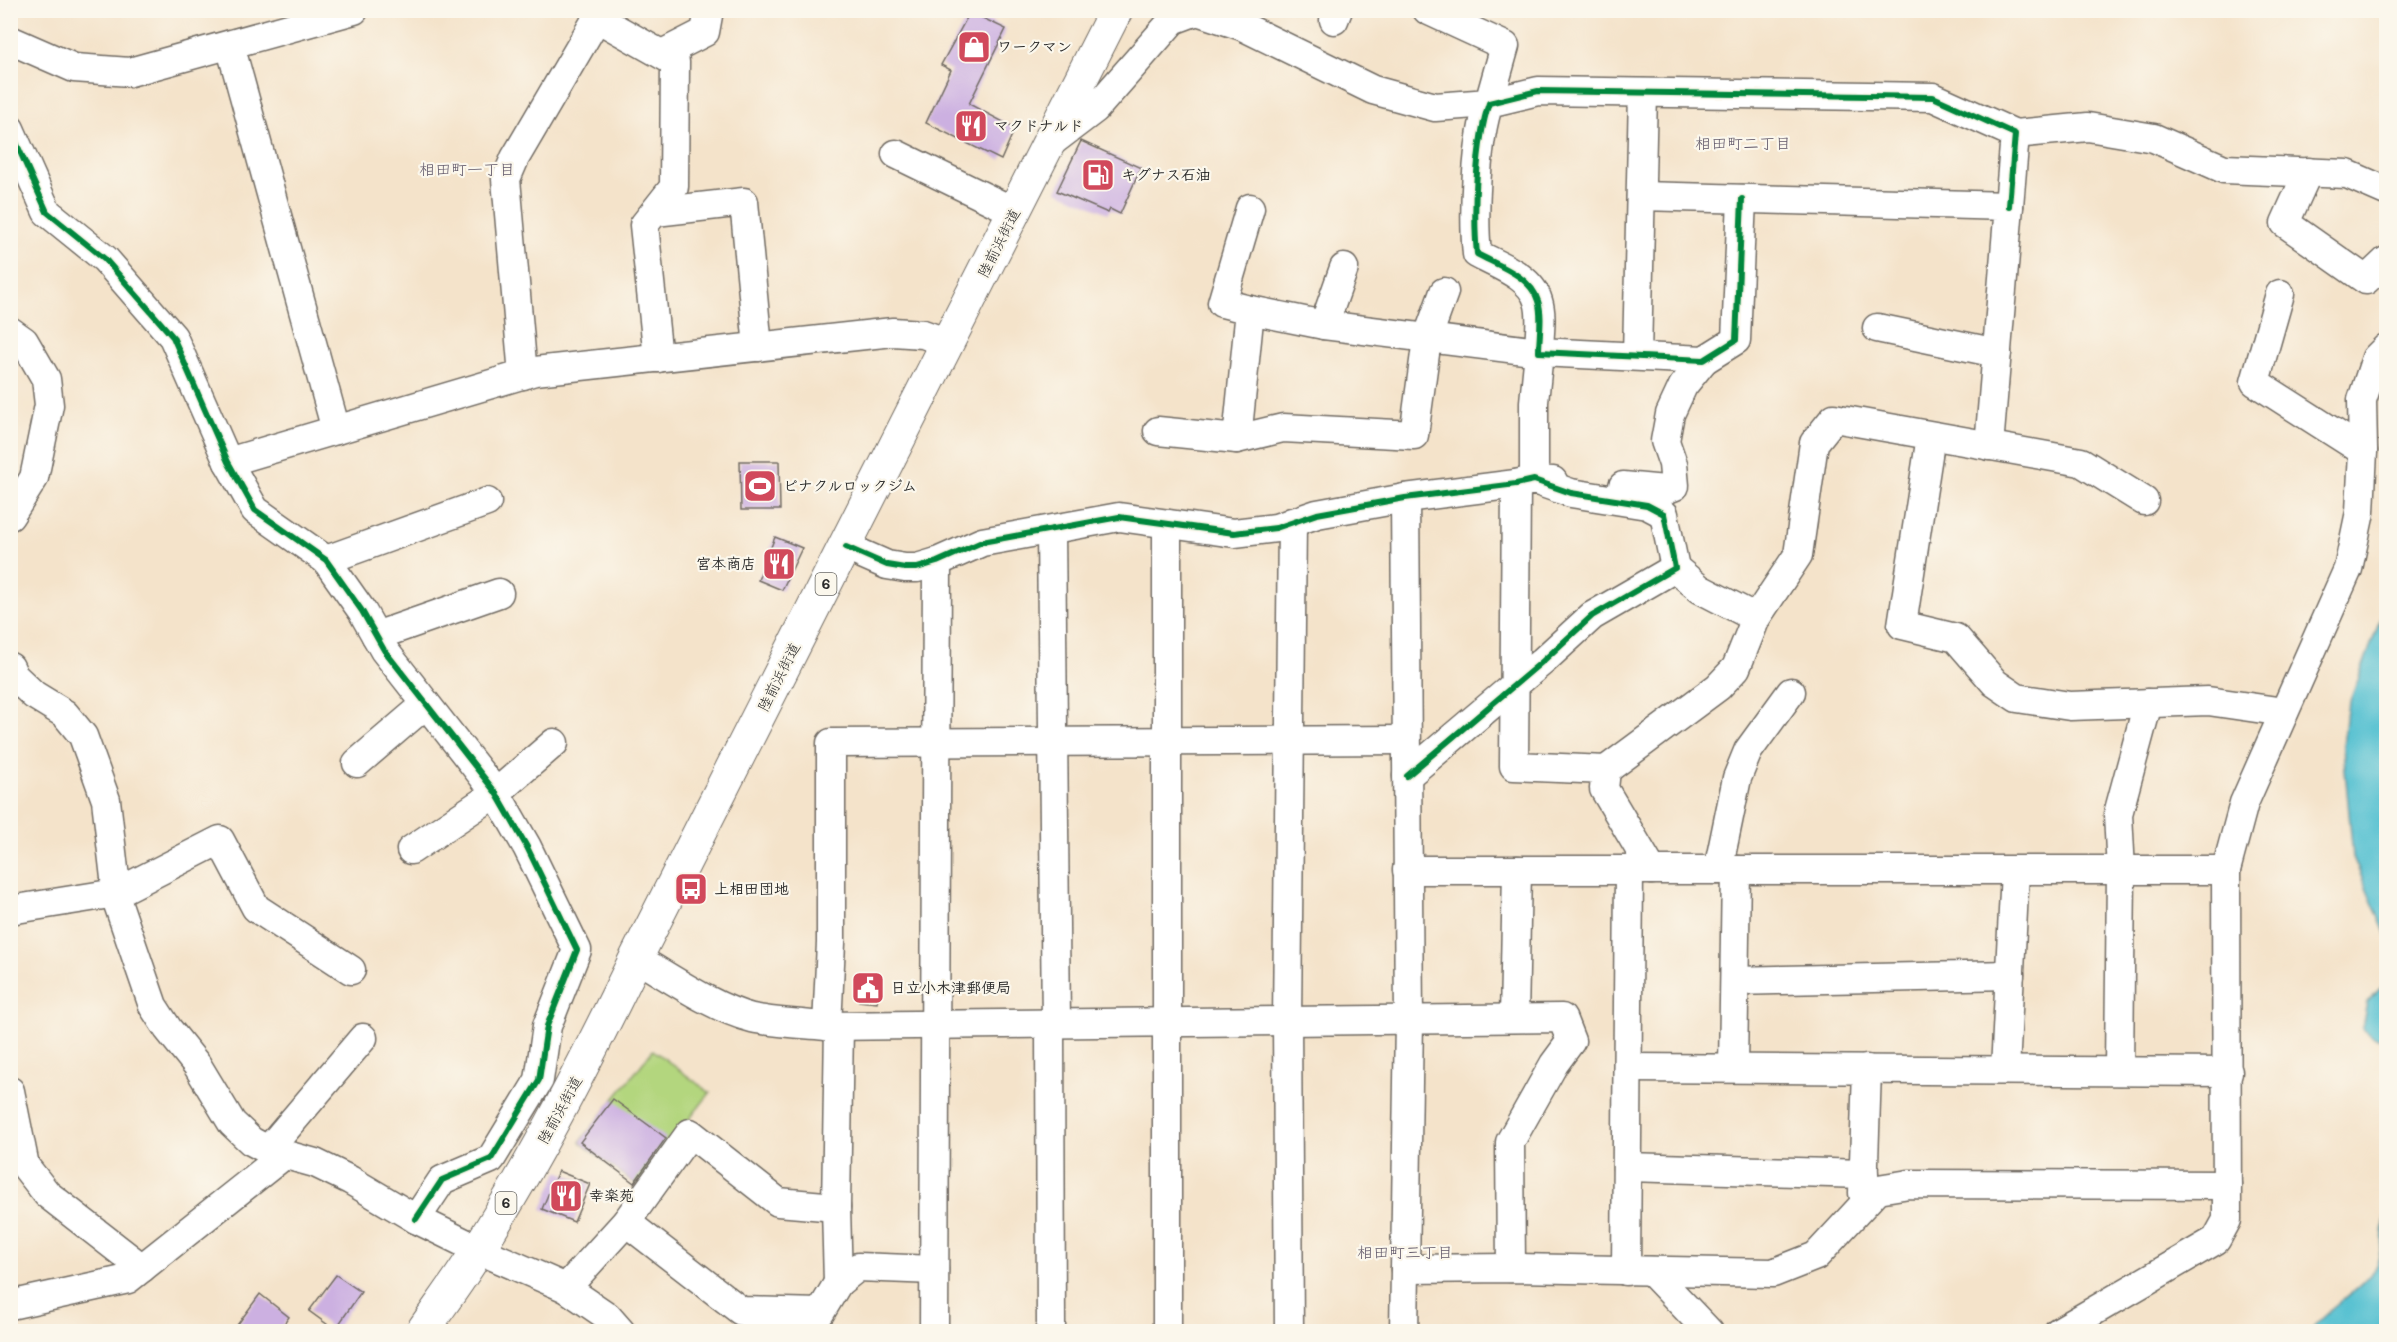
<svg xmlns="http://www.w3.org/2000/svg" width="2397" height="1342" font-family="Mali,'Klee One',sans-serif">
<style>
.green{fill:#b3d67e;stroke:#6f8054;stroke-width:1.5}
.water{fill:#56c1d1;stroke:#40767e;stroke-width:1.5}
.building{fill:#ccb0e1}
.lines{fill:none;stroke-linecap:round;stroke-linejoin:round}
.minor-casing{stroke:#716b63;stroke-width:31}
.highway-casing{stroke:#716b63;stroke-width:35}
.minor{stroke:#fff;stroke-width:28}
.highway{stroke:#fff;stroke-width:33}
.cycleway-casing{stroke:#fbf7ec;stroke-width:10}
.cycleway{stroke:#00873e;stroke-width:6}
.labels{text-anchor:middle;stroke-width:4.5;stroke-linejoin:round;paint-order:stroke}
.shield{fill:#fbf7ec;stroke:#696865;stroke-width:1.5}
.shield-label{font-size:14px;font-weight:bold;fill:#2b2b2b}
.poi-label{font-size:15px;font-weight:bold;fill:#2b2b2b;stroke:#fbf7ec;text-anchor:start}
.street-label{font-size:15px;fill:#2b2b2b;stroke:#fbf7ec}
.neighbourhood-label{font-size:16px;fill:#635a6b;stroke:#fbf7ec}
</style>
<rect width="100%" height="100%" fill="#fbf7ec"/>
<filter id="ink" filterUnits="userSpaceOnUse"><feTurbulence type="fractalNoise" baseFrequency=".0167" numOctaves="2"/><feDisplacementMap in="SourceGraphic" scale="12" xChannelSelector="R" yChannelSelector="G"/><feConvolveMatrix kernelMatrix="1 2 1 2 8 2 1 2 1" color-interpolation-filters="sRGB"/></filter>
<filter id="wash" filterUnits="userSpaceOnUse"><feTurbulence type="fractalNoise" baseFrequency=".008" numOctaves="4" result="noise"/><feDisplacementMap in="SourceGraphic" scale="24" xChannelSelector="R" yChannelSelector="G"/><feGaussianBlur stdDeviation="1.35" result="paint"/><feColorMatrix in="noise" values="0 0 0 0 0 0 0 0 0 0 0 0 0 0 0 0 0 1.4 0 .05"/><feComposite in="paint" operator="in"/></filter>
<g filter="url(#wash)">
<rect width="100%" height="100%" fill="#f4e3ca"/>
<path class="green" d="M653,1050L710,1093L637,1185L580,1142Z"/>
<g class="water">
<path d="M2386,604V935L2353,857L2343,747L2347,709Z"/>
<path d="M2386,984V1040L2373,1037L2362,1028L2367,1002Z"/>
<path d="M2386,1210V1331H2310C2327,1307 2365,1289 2376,1265C2383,1250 2383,1227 2386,1210Z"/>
</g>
<g id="blocks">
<g class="building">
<path d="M970,12L1006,29L969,104L1015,128L1001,160L926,123L951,70L941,65Z"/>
<path d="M1081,141L1141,168L1120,214L1110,209L1108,213L1057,191Z"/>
<path d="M740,461H779L780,510H741Z"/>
<path d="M775,537L802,548L782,590L758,580Z"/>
<path d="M859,974L880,977L877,1003L859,1001L860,993H857Z"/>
<path d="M613,1099L666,1138L634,1183L580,1142Z"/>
<path d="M558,1171L590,1184L574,1222L542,1209Z"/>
<path d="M336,1275L361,1292L335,1330L309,1311Z"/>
<path d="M260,1294L289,1317L278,1332H232Z"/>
</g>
</g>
</g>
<g filter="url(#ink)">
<use href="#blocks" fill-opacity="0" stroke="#716b63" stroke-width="1.5"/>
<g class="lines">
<g class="minor-casing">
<g id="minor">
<path d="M1334,20L1338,10"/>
<path d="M10,40L74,68L130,72L354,10"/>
<path d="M230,45L336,430"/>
<path d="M662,54L705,32L709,10"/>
<path d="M10,129L47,212L105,259L173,337L228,462L255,510L326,560L362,611L384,650L496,793L527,847L577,950L547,1026L539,1080L491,1159L442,1180L416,1219"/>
<path d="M2015,134L2088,127L2154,138L2224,169L2347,174L2386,191"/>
<path d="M1049,144L1095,109L1173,20L1197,11L1242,26L1373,90L1435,107L1489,103L1505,46L1427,10"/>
<path d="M896,154L1015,212"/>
<path d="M2308,172L2285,223L2366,280L2386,261"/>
<path d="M1641,196L2009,206L1989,446"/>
<path d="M1742,199L1736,340L1704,360L1539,352C1539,336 1543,316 1538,301C1531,276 1497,265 1477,254C1473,214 1476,141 1489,103L1538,91L1933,97L2015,134L2009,206"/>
<path d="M1250,208L1222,303L1250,310"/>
<path d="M655,212L744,202L758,347"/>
<path d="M2280,294L2255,382L2363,451"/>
<path d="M1324,325L1344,268"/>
<path d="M1877,328L1997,353"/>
<path d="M10,331L24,341L46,379L49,405L34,478L10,516"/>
<path d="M1637,356L1643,93"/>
<path d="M523,375L506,179L515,158L597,18L675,62L674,187L644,225L658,358"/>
<path d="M1158,431L1237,439L1250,310L1324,325L1539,352L1534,402V480L1553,481"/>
<path d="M1931,436L1902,625L1956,638L1995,683L2017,698L2070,706L2208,701L2284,712"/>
<path d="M1237,439L1283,428L1414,435L1427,339L1444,292"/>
<path d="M228,462L535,371L893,332L923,334L948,343"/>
<path d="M1516,484L1514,766L1606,770L1604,789L1652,870"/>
<path d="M1623,486L1665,490L1675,486L1673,464L1665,441L1670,414L1683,386L1704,360"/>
<path d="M1051,530L1056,1024"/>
<path d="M846,547L887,565L905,568H917L937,562L982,542L1119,517L1234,533L1276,528L1317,514L1405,498L1516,484L1534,480L1571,493L1647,505L1664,514L1675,568L1592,616L1543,661L1407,776"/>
<path d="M326,560L487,502"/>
<path d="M1675,568L1700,589L1756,618"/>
<path d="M376,636L499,593"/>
<path d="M10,667L14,676L34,695L65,714L83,736L106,800L118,904L153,1006L168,1029L197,1065L232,1123L251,1141L268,1150L315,1163L350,1180L416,1219L479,1250L566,1288L607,1316L621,1332"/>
<path d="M357,763L426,704"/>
<path d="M1606,770L1718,687L1736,668L1756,618L1798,555L1814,443L1834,418L2081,462L2144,501"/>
<path d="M411,850L496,793L554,743"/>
<path d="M1407,870H2226"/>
<path d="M1718,870L1737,778L1748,751L1791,692"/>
<path d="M10,910L116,893L220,840L256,908L351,970"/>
<path d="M636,958C671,978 713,1008 752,1018C776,1023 802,1024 827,1026L1562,1018L1571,1041L1554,1064L1510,1142L1511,1268"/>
<path d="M1735,981L2010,975"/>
<path d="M1514,1018L1517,870"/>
<path d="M1050,1024L1051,1332"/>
<path d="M827,1026L831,943V743L1406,740"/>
<path d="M1628,1068L2228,1072"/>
<path d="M1733,1068L1736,870"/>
<path d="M2005,1070L2015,871"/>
<path d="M2119,1071L2121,871L2118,814L2148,703"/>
<path d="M10,1091L25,1166L47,1194L142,1268"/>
<path d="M268,1150L363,1038"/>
<path d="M1627,1167L1864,1174"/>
<path d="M1863,1193L1867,1069"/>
<path d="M626,1222L741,1311L820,1313L838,1283L858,1267L934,1270"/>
<path d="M1405,1269L1511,1268L1773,1273L1816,1256L1878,1189L1909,1184L2227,1185"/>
<path d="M1626,1271L1629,870"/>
<path d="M1651,1271L1709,1332"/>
<path d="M838,1283L836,1207L839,1026"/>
<path d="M566,1288L626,1222L690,1133L778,1202L836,1207"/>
<path d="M10,1305L128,1279L284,1155"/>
<path d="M934,1332L937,562"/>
<path d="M1167,1332V524"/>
<path d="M1289,1332L1287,1021L1292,522"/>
<path d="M1404,1332L1409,1020L1405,498"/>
<path d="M2058,1332L2216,1240L2227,1220L2226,870L2244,803L2348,569L2360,512L2363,451L2362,400L2376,358L2386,348"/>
</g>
</g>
<g class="highway-casing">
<path id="highway" d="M422,1332C441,1304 462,1277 479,1248C538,1155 588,1057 636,958L1116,10"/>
</g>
<use href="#minor" class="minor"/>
<use href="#highway" class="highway"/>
<g class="cycleway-casing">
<g id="cycleway">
<path d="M10,129L47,212L105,259L173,337L228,462L255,510L326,560L362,611L384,650L496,793L527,847L577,950L547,1026L539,1080L491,1159L442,1180L416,1219"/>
<path d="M1742,199L1736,340L1704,360L1539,352C1539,336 1543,316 1538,301C1531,276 1497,265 1477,254C1473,214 1476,141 1489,103L1538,91L1933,97L2015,134L2009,206"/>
<path d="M846,547L887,565L905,568H917L937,562L982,542L1119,517L1234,533L1276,528L1317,514L1405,498L1516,484L1534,480L1571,493L1647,505L1664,514L1675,568L1592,616L1543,661L1407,776"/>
</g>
</g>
<use href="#cycleway" class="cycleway"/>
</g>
</g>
<defs>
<g id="shop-square" transform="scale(1.725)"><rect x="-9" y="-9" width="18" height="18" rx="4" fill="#d1495b" stroke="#fbf7ec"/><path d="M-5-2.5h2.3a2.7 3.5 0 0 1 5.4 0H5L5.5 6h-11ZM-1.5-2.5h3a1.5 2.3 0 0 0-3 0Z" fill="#fff"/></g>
<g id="restaurant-square" transform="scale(1.725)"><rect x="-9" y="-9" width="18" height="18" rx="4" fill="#d1495b" stroke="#fbf7ec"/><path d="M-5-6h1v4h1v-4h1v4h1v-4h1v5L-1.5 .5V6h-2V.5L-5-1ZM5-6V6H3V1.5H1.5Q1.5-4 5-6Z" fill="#fff"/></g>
<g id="fuel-square" transform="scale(1.725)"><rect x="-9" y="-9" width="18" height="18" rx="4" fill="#d1495b" stroke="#fbf7ec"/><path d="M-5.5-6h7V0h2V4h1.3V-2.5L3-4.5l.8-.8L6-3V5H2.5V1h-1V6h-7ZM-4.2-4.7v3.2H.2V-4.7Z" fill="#fff"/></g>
<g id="stadium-square" transform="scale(1.725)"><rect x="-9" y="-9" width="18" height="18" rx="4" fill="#d1495b" stroke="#fbf7ec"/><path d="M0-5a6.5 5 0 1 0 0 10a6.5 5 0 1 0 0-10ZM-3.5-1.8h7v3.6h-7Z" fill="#fff"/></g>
<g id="bus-square" transform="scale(1.725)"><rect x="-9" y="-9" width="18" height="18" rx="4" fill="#d1495b" stroke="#fbf7ec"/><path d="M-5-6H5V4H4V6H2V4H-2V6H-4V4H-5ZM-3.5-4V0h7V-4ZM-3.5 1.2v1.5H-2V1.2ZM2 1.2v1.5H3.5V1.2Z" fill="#fff"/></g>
<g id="civic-square" transform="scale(1.725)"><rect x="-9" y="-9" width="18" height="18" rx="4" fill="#d1495b" stroke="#fbf7ec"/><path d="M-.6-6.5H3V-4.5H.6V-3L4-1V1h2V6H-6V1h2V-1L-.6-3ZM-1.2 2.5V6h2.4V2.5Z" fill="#fff"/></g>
</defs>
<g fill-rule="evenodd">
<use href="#shop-square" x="974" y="47"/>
<use href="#restaurant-square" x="971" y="126"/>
<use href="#fuel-square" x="1098" y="175"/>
<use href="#stadium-square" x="760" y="486"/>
<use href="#restaurant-square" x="779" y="564"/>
<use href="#bus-square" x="691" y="889"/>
<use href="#civic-square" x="868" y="988"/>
<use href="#restaurant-square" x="566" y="1196"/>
</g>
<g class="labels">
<g class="shield">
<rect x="815.5" y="573" width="21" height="22" rx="4.5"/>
<rect x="495.5" y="1192" width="21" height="22" rx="4.5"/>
</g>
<g class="shield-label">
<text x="826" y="589">6</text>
<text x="506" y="1208">6</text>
</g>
<g class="poi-label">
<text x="997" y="52">ワークマン</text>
<text x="994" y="131">マクドナルド</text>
<text x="1121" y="180">キグナス石油</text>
<text x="783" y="491">ピナクルロックジム</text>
<text x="756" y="569" text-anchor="end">宮本商店</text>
<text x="714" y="894">上相田団地</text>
<text x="891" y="993">日立小木津郵便局</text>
<text x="589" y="1201">幸楽苑</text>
</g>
<g class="street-label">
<text transform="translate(999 243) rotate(-63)" y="5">陸前浜街道</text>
<text transform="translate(779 677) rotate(-63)" y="5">陸前浜街道</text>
<text transform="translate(560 1110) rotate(-61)" y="5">陸前浜街道</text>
</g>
<g class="neighbourhood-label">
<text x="1743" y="149">相田町二丁目</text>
<text x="467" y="175">相田町一丁目</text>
<text x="1405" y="1258">相田町三丁目</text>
</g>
</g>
<rect width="2397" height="1342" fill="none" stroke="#fbf7ec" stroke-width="36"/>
</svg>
